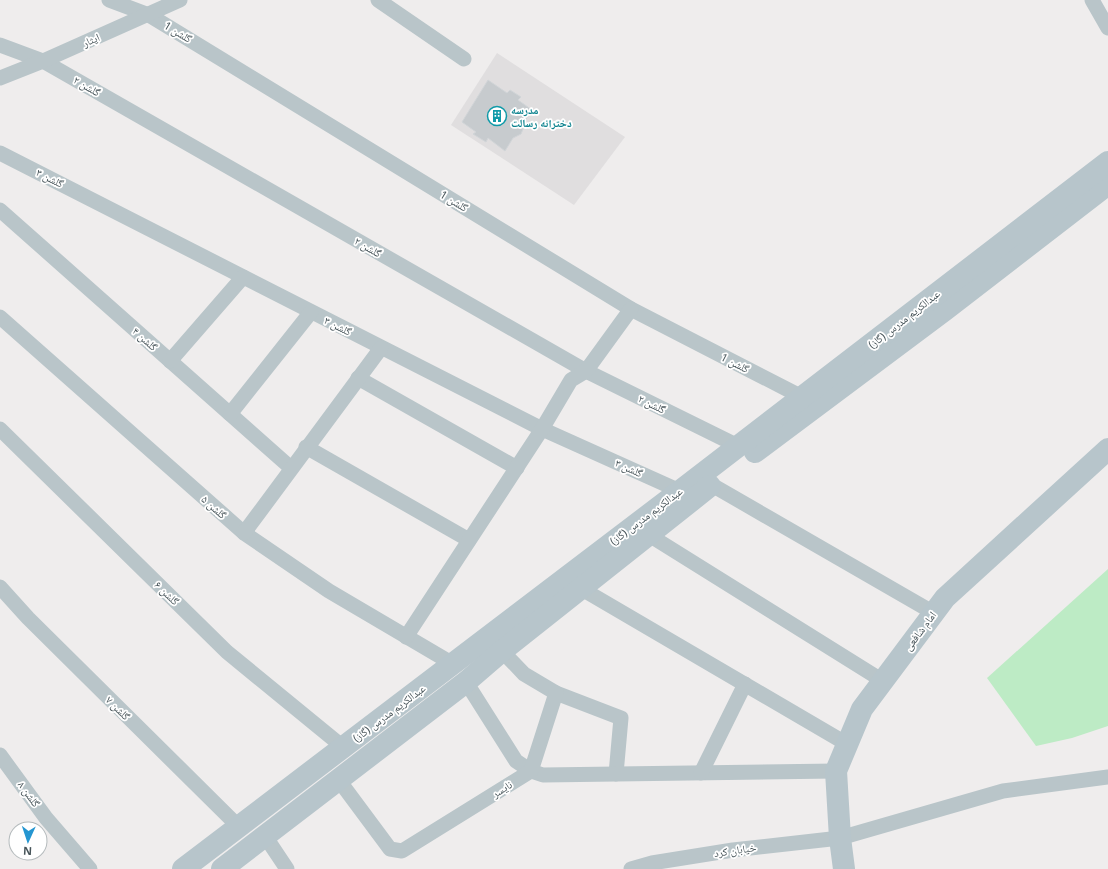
<svg xmlns="http://www.w3.org/2000/svg" width="1108" height="869" font-family="'Noto Sans','Noto Naskh Arabic',sans-serif">
<style>
.education{fill:#e0dedf}
.green{fill:#bdebc5}
.building{fill:#c7cbce;stroke:#d1d5d8}
.lines{fill:none;stroke-linecap:round;stroke-linejoin:round}
.street{stroke:#b9c5c9;stroke-width:15}
.secondary{stroke:#b7c5cb;stroke-width:22}
.labels{text-anchor:middle;stroke-width:3.5;stroke-linejoin:round;paint-order:stroke}
.street-label{font-size:11px;fill:#475459;stroke:#fff}
.culture-label{font-size:11px;font-weight:bold;fill:#0d838f;stroke:#fff;text-anchor:start}
</style>
<rect width="100%" height="100%" fill="#efeded"/>
<path class="education" d="M497,53L625,137L574,205L451,125Z"/>
<path class="green" d="M1108,569V726L1072,738L1036,746L987,678Z"/>
<path class="building" d="M488,80L507,93L510,90L521,97L518,100L532,110L523,124V129L521,134L513,138L505,151L488,138L486,142L473,134L476,132L462,122Z"/>
<g class="lines">
<g class="street">
<path d="M109,0L149,15L631,309L802,397"/>
<path d="M378,0L464,59"/>
<path d="M1092,0L1108,28"/>
<path d="M0,45L43,61L586,371L738,446"/>
<path d="M0,78L43,61L180,0"/>
<path d="M0,153L542,429L680,491"/>
<path d="M0,210L291,468"/>
<path d="M0,317L244,533L329,591L453,664"/>
<path d="M170,361L243,277"/>
<path d="M358,378L517,468"/>
<path d="M230,414L311,312"/>
<path d="M0,429L227,652L343,747"/>
<path d="M306,447L469,540"/>
<path d="M712,485L934,613"/>
<path d="M244,533L381,348"/>
<path d="M649,535L883,681"/>
<path d="M0,587L28,618L239,827"/>
<path d="M582,589L847,744"/>
<path d="M406,637L542,429L571,380L586,371L631,309"/>
<path d="M502,651L524,674L556,693L621,718L616,774"/>
<path d="M466,682L516,761L531,771L543,775L836,771"/>
<path d="M0,755L46,818L90,869"/>
<path d="M701,773L745,684"/>
<path d="M338,779L390,849L402,851L531,771L556,693"/>
<path d="M265,836L287,869"/>
<path d="M631,869L652,863L733,850L840,838L1003,791L1108,777"/>
</g>
<g class="secondary">
<path d="M755,452L945,310L1108,184"/>
<path d="M183,869L680,491L1108,162"/>
<path d="M222,869L466,682L502,651L710,486"/>
<path d="M844,869L840,838L836,771L862,709L945,598L1108,449"/>
</g>
</g>
<defs>
<g id="building-ring" transform="scale(1)"><circle r="9.5" fill="#fff" stroke="#0f9aa8" stroke-width="1.5"/><path d="M-4-6H4V6H1V3H-1V6H-4ZM-2.5-4.3h1.7v1.8h-1.7ZM.8-4.3h1.7v1.8H.8ZM-2.5-1h1.7V.8h-1.7ZM.8-1h1.7V.8H.8Z" fill="#0f9aa8"/></g>
</defs>
<g fill-rule="evenodd">
<use href="#building-ring" x="497" y="116"/>
</g>
<g class="labels">
<g class="street-label">
<text transform="translate(178 32) rotate(31)" y="4">گلشن 1</text>
<text transform="translate(91 40) rotate(-24)" y="4">ایثار</text>
<text transform="translate(87 86) rotate(30)" y="4">گلشن ۲</text>
<text transform="translate(50 178) rotate(27)" y="4">گلشن ۳</text>
<text transform="translate(454 201) rotate(31)" y="4">گلشن 1</text>
<text transform="translate(368 247) rotate(30)" y="4">گلشن ۲</text>
<text transform="translate(904 319) rotate(-38)" y="4">عبدالکریم مدرس (گاز)</text>
<text transform="translate(338 326) rotate(27)" y="4">گلشن ۳</text>
<text transform="translate(145 339) rotate(42)" y="4">گلشن ۴</text>
<text transform="translate(735 363) rotate(27)" y="4">گلشن 1</text>
<text transform="translate(652 404) rotate(26)" y="4">گلشن ۲</text>
<text transform="translate(629 468) rotate(24)" y="4">گلشن ۳</text>
<text transform="translate(214 507) rotate(41)" y="4">گلشن ۵</text>
<text transform="translate(646 516) rotate(-37)" y="4">عبدالکریم مدرس (گاز)</text>
<text transform="translate(167 593) rotate(44)" y="4">گلشن ۶</text>
<text transform="translate(920 631) rotate(-53)" y="4">امام شافعی</text>
<text transform="translate(118 708) rotate(45)" y="4">گلشن ۷</text>
<text transform="translate(389 713) rotate(-37)" y="4">عبدالکریم مدرس (گاز)</text>
<text transform="translate(502 789) rotate(-32)" y="4">نایسر</text>
<text transform="translate(29 794) rotate(54)" y="4">گلشن ۸</text>
<text transform="translate(735 850) rotate(-8)" y="4">خیابان کرد</text>
</g>
<g class="culture-label">
<text x="511" y="114">مدرسه<tspan x="511" dy="13">دخترانه رسالت</tspan></text>
</g>
</g>
<g transform="translate(28 841) rotate(183)"><circle r="19" fill="#ffffff" stroke="#b5bbbd"/>
<path d="M0-3L7 15L0 10L-7 15Z" fill="#2596d1"/>
<text y="-6" font-size="11" font-weight="bold" text-anchor="middle" fill="#475459">N</text>
</g>
</svg>
